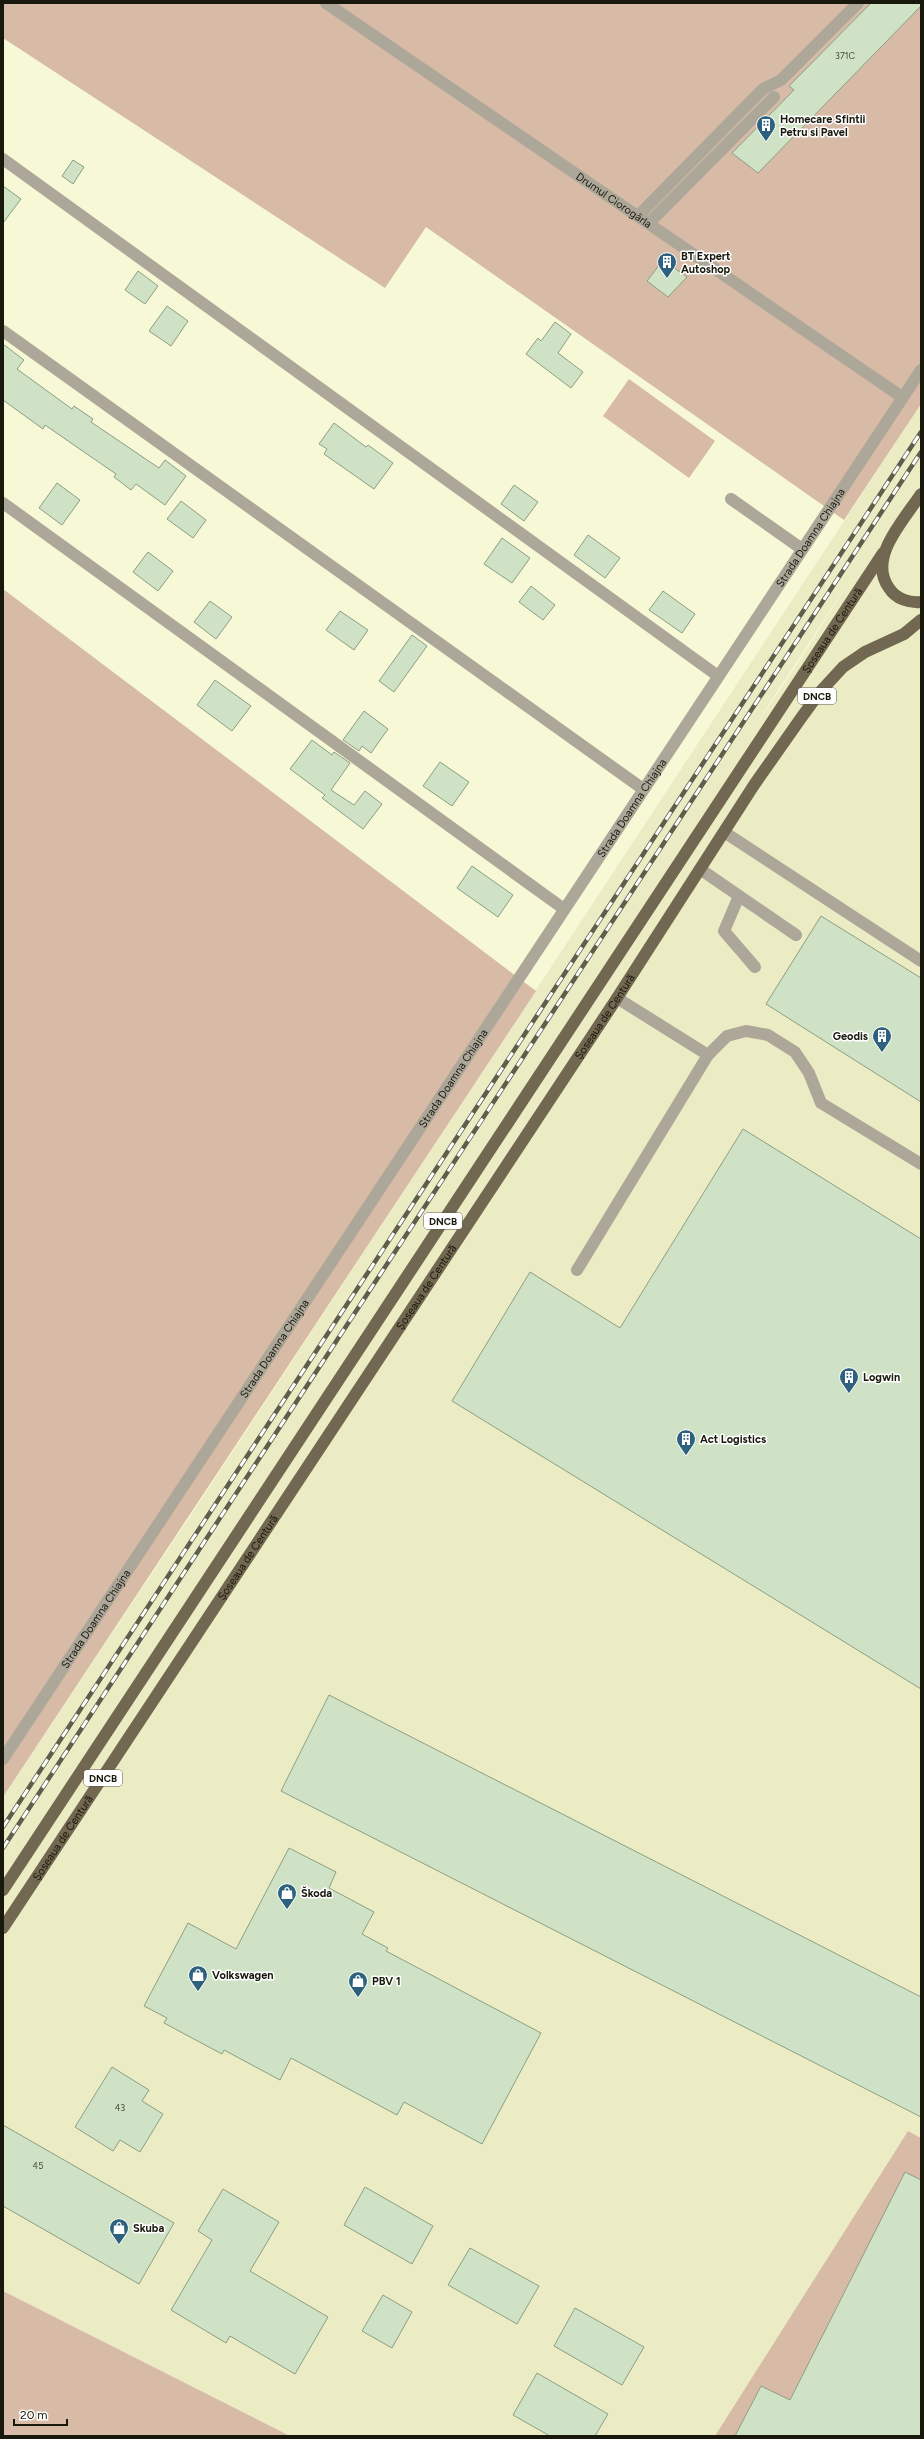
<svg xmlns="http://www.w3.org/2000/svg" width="924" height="2439" font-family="Figtree,sans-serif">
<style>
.built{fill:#ebecc3;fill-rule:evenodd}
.green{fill:#d7bba6}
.building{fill:#d0e2c5;stroke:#8c9e83}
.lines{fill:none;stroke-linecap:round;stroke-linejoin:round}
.minor{stroke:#ada79a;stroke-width:12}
.major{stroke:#726750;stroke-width:12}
.rail-casing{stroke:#5d5e4b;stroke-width:4.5}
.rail{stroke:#fff;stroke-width:3;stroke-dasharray:9;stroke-linecap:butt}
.labels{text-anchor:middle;stroke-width:3;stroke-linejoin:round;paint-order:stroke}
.number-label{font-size:9px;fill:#464a3a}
.shield{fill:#fff;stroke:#5d5d55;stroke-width:1}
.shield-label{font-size:10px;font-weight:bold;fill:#18180c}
.poi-label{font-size:11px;font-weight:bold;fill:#18180c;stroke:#fff;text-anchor:start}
.street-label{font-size:11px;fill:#18180c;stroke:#fff}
</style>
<rect width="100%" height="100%" fill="#f6f8d6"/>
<path class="built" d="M921,404V2138L908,2131L715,2436H290L3,2291V1797L193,1512ZM861,563L798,663L757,724V723Z"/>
<g class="green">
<path d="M3,3H921V404L844,520L426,227L385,288L3,38Z"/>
<path d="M629,379L715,441L689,478L603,416Z"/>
<path d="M3,589L536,991L3,1797Z"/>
<path d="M908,2131L921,2138V2436H715Z"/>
<path d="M3,2291L290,2436H3Z"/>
</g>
<g class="building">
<path d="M871,3H921V6L758,173L732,153L794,90L789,86Z"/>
<path d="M73,160L84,167L73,184L62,176Z"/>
<path d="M3,186L21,199L3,223Z"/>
<path d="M663,260L687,277L668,297L647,281Z"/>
<path d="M138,271L158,286L145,304L125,290Z"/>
<path d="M167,306L188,321L171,346L149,331Z"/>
<path d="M555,322L571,334L558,353L583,372L571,388L526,354L538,338L541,341Z"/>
<path d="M3,344L24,360L17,369L72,409L74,406L93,419L91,422L159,468L165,460L186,476L165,505L136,484L131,490L114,477L116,474L84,452L45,425L43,429L3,400Z"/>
<path d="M334,423L366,447L368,445L393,463L374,489L324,454L327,449L319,444Z"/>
<path d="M57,483L80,500L62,525L39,508Z"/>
<path d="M514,485L538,502L524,521L501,504Z"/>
<path d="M181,501L206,520L193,538L167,519Z"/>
<path d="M588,535L620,558L605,578L574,555Z"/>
<path d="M502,538L530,558L512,583L484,564Z"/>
<path d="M148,552L173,571L158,591L133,572Z"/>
<path d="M531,586L555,605L543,620L519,602Z"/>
<path d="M663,591L695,614L682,633L649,610Z"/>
<path d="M210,601L232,617L216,639L194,622Z"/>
<path d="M340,611L368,630L354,650L326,630Z"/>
<path d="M412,635L427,646L394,692L379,681Z"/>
<path d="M215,680L251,706L232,731L197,705Z"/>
<path d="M364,711L388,729L371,753L362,746L359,751L343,740Z"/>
<path d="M312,740L332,755L334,752L350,763L331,790L354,805L365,791L382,804L363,829L322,798L325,795L290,769Z"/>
<path d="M440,762L469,782L452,806L423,786Z"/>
<path d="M472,866L513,895L498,917L457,888Z"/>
<path d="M821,916L921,978V1102L766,1004Z"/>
<path d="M743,1129L921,1239V1689L452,1401L530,1272L620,1328Z"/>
<path d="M329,1695L921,1997V2117L281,1791Z"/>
<path d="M289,1848L336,1872L329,1888L374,1912L362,1934L388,1948L386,1951L541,2033L482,2144L404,2102L397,2115L291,2058L280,2080L224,2050L222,2054L164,2023L167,2018L144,2006L188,1923L236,1949Z"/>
<path d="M112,2067L149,2090L142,2101L163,2114L140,2152L120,2140L113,2151L75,2127Z"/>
<path d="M3,2125L174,2223L139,2284L3,2206Z"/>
<path d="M905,2172L921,2180V2436H735L761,2386L790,2400Z"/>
<path d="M365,2187L433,2226L412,2264L344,2225Z"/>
<path d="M223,2189L279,2222L250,2271L328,2317L295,2374L230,2336L226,2343L171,2310L212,2240L198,2231Z"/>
<path d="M470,2248L539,2286L517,2324L448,2285Z"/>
<path d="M383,2295L412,2312L392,2348L362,2331Z"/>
<path d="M575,2308L644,2347L622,2385L554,2346Z"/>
<path d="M537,2373L608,2414L595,2436H550L513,2415Z"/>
</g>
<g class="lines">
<g class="minor">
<path id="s1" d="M326,3L902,397"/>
<path d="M3,159L718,676"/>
<path d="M638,216L763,89L781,80L858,3"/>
<path d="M649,223L774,97"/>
<path d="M3,331L643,789"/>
<path d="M731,499L802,549"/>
<path d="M3,503L564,909"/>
<path d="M724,832L921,961"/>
<path d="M700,869L796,935"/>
<path d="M739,896L724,931L755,967"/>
<path d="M617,998L708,1055"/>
<path d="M577,1270L708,1055L727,1036L746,1031L768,1035L795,1052L809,1073L821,1103L921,1164"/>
<path id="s2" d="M3,1759L921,370"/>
</g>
<g class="major">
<path d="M921,494C904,520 867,558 889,588C896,599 909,603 921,602"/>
<path id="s3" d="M3,1890L883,553"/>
<path id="s4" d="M3,1928L617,998L754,785L801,718L820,692L843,667L865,652L904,634L921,620"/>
</g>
<g class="rail-casing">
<g id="rail">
<path d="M3,1827L921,432"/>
<path d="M3,1848L921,452"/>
</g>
</g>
<use href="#rail" class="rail"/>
</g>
<defs>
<g id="building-pin" transform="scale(1)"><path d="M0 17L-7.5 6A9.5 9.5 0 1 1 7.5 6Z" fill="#2d617d" stroke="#fff"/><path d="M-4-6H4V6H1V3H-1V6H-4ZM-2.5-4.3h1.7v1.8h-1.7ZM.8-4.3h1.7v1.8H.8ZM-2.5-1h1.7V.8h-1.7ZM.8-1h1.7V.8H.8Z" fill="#fff"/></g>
<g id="shop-pin" transform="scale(1)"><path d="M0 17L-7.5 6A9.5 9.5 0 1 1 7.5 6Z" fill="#2d617d" stroke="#fff"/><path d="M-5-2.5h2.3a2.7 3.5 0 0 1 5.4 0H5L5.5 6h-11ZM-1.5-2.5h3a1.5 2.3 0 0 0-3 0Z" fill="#fff"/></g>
</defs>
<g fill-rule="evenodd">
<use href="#building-pin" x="766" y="125"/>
<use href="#building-pin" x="667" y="262"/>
<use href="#building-pin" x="882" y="1036"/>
<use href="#building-pin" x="849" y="1377"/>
<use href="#building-pin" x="686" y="1439"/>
<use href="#shop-pin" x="287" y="1893"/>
<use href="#shop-pin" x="198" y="1975"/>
<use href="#shop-pin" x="358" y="1981"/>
<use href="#shop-pin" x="119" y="2228"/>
</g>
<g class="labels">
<g class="number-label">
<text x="845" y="59">371C</text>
<text x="120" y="2111">43</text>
<text x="38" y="2169">45</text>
</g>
<g class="shield">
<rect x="798" y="688" width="38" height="16" rx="3"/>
<rect x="424" y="1213" width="38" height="16" rx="3"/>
<rect x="84" y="1770" width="38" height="16" rx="3"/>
</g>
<g class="shield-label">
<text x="817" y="700">DNCB</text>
<text x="443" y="1225">DNCB</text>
<text x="103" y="1782">DNCB</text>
</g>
<g class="poi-label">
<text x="780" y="123">Homecare Sfintii<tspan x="780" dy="13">Petru si Pavel</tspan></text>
<text x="681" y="260">BT Expert<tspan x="681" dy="13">Autoshop</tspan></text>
<text x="868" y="1040" text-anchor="end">Geodis</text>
<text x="863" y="1381">Logwin</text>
<text x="700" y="1443">Act Logistics</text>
<text x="301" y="1897">Škoda</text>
<text x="212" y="1979">Volkswagen</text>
<text x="372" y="1985">PBV 1</text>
<text x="133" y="2232">Skuba</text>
</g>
<g class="street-label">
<text dy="4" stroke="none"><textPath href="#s1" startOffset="349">Drumul Ciorogârla</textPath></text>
<text dy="4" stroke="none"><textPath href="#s2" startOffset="1464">Strada Doamna Chiajna</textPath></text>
<text dy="4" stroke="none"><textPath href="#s3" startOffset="1508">Șoseaua de Centură</textPath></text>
<text dy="4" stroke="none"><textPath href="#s2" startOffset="1140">Strada Doamna Chiajna</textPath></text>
<text dy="4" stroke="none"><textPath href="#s4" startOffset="1092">Șoseaua de Centură</textPath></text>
<text dy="4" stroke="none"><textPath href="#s2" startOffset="816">Strada Doamna Chiajna</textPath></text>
<text dy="4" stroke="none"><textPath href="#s4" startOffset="768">Șoseaua de Centură</textPath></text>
<text dy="4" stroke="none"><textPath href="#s2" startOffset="492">Strada Doamna Chiajna</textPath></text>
<text dy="4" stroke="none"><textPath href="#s4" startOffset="444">Șoseaua de Centură</textPath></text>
<text dy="4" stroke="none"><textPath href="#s2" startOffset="168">Strada Doamna Chiajna</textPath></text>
<text dy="4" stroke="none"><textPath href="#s4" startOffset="108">Șoseaua de Centură</textPath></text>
</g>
</g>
<rect width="924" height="2439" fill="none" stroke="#18180c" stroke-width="8"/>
<path d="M14 2419v6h53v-6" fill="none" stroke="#18180c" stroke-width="2"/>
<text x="20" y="2419" font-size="12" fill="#18180c" stroke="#ffffff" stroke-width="3" paint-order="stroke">20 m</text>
</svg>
